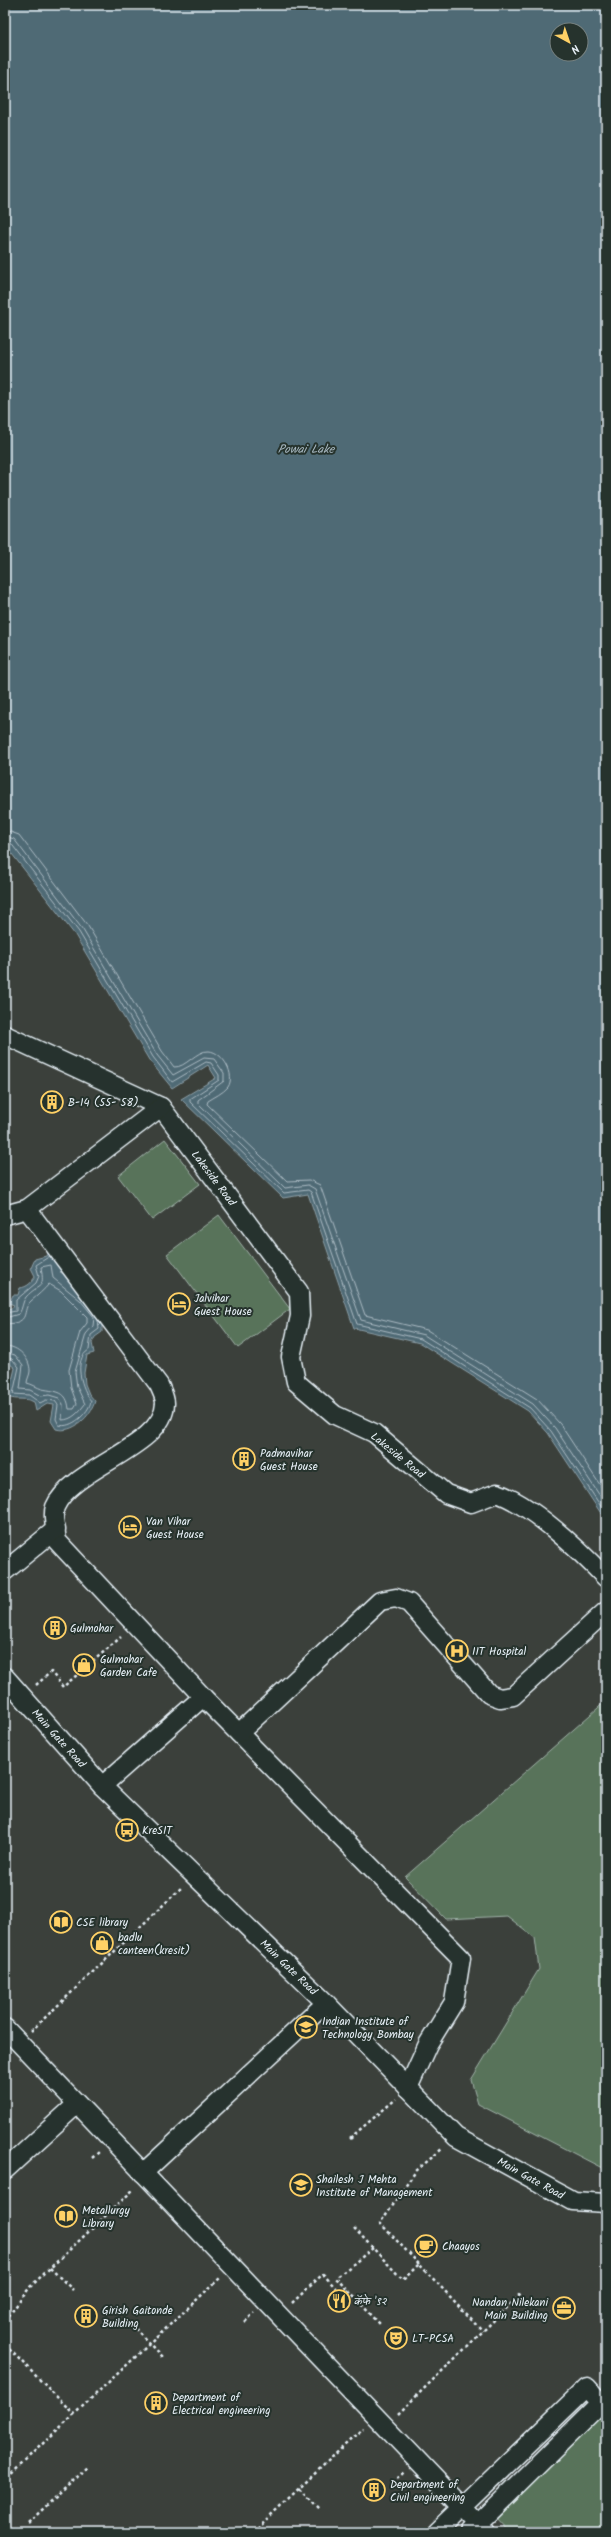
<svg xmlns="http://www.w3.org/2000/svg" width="611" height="2537" font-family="Kalam,'Playpen Sans Deva',sans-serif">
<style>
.built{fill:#3b403a}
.green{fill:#58735a;stroke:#a0b2a9}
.water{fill:#506a75;stroke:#8da0a9;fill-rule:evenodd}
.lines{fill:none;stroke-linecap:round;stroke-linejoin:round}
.shore{stroke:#abbbc4;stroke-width:1}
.minor-casing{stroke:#e8f1f8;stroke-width:21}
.path{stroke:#e8f1f8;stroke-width:2.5;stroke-dasharray:3 3;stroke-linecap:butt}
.minor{stroke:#26332d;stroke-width:18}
.labels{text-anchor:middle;stroke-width:4;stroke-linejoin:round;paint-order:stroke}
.poi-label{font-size:11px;fill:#e8f1f8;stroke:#26332d;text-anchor:start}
.street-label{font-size:11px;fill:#e8f1f8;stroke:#26332d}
.water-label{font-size:12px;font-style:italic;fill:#abbbc4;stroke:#26332d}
</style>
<rect width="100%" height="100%" fill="#26332d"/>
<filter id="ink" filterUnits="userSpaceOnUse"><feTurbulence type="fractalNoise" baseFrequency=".025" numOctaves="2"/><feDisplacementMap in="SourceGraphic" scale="8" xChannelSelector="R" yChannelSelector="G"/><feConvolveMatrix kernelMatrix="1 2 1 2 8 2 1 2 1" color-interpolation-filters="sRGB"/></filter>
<g filter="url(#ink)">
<path class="built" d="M5,845L75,935L149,1060L172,1088L208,1065L216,1078L182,1099L308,1194L354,1328L420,1343L528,1411L548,1433L606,1521V2532H5Z"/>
<g class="green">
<path d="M165,1139L200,1184L152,1220L118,1176Z"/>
<path d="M219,1215L290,1309L238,1348L167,1254Z"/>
<path d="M606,1701V2170L478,2104L471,2080L539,1969L535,1938L507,1916L446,1919L405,1877Z"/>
<path d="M606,2409V2532H510L495,2516Z"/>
</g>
<g class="water">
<path d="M5,5H606V1521L548,1433L528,1411L420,1343L354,1328L308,1194L283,1198L181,1099L216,1078L208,1065L172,1088L149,1060L75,935L5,845ZM557,30H581V54H557Z"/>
<path d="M50,1249L64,1268L60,1272L70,1277L102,1323V1332L95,1337L92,1343L94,1353L87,1355L84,1373L85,1384L89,1394L95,1401C91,1416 73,1434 56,1429L51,1421L54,1405L47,1404L36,1411L34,1402C25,1397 17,1401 8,1397L15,1368L5,1360V1312L6,1309L12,1308L14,1305L9,1303L13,1295H18L20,1288C27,1287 32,1283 35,1276L31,1268L35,1259L46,1256Z"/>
</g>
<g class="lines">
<g class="shore">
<path d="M5,830L19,835L88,926L162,1051L174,1067C186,1068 196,1050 209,1051C223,1052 236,1075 228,1087C223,1093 214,1097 208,1101L207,1104L287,1181L309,1180L320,1185L365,1315L427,1330L537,1399L560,1424L606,1494"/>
<path d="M5,836L14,839L83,930L157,1055L173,1075L204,1058L214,1059L224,1073V1081L198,1100V1103L285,1188L308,1185L315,1189L361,1320L424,1335L533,1404L555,1428L606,1505"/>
<path d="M5,841L10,842L79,932L153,1057L172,1082L206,1062L211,1063L219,1075V1080L190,1099V1102L284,1193L308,1190L311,1192L357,1324L421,1339L530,1408L551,1431L606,1514"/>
<path d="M5,1313L16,1311V1300L36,1283L39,1276L36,1265L50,1256"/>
<path d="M5,1318L19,1314C23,1308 22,1302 26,1297C40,1282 45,1291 41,1267L51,1265L53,1278L80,1300L94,1317L93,1326L86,1334L75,1372L77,1387L85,1404C79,1412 72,1420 62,1420L63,1404L59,1398L49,1395L41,1396L30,1390L20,1389L23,1365L15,1355L5,1352"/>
<path d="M5,1324C33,1323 20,1311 31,1301C37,1296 44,1290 49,1284L61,1291L87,1317V1323L80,1332L69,1370L71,1388L77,1404L74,1409H69C67,1391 58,1392 42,1389C38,1388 32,1384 27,1383C27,1379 30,1375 30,1371C30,1358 18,1346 5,1346"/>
<path d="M5,1357L12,1359L19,1367L13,1394L29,1395L40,1403L46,1400L55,1401L58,1405L56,1419L59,1425C71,1429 89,1413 91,1401C82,1389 72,1360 89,1350L91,1335L99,1329L98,1321"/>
</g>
<g class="minor-casing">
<g id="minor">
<path d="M5,1035L161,1107L299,1292L300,1316L291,1357L296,1382L335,1415L374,1433L446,1494L471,1503L497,1493C532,1505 580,1551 606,1578"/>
<path d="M27,1209L159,1385C161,1390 165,1397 165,1403C165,1447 72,1467 55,1507C52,1515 56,1532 57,1541L203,1697L461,1958L454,2002L428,2044L408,2088"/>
<path d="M5,1215L27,1209L161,1107"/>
<path d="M5,1571L56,1529"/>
<path d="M5,1677L102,1786L326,2003L456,2137L573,2201L606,2203"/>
<path d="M239,1733L380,1601L396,1598L409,1603L489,1694L500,1698L513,1696L606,1611"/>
<path d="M102,1786L203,1697"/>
<path d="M5,2028L486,2532"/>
<path d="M5,2170L77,2104"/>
<path d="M143,2173L326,2003"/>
<path d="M437,2532L587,2387L601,2403L470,2532"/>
</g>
</g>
<g class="path">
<path d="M36,1685L51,1672L63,1687L121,1637"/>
<path d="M31,2031L181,1888"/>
<path d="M350,2138L396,2099"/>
<path d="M92,2158L99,2152"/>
<path d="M354,2228L403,2280L419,2264L483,2331"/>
<path d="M373,2248L336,2278L380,2324"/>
<path d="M419,2264L380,2223L416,2171L443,2148"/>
<path d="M50,2268L73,2290"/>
<path d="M292,2303L323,2274L343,2296L348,2291"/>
<path d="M5,2321L30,2287L134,2189"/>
<path d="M245,2322L254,2313"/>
<path d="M131,2324L162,2357"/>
<path d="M5,2345L74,2414"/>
<path d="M398,2414L521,2294"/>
<path d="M7,2477L220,2278"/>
<path d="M397,2478L404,2471"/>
<path d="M299,2489L319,2509"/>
<path d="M28,2523L88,2467"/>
<path d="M253,2532L363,2428"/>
</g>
<use href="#minor" class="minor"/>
</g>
</g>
<defs>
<g id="building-ring" transform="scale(1.15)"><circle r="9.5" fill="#26332d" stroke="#ffd166" stroke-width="1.5"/><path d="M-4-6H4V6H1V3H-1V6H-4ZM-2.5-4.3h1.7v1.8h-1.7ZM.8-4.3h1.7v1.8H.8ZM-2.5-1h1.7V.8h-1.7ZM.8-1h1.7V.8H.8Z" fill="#ffd166"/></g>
<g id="hotel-ring" transform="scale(1.15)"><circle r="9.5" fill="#26332d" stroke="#ffd166" stroke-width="1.5"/><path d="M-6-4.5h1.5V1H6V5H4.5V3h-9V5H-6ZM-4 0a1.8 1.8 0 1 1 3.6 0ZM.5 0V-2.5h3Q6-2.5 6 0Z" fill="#ffd166"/></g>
<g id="hospital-ring" transform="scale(1.15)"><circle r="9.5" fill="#26332d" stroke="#ffd166" stroke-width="1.5"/><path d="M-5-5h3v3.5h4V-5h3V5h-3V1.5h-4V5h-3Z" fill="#ffd166"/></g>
<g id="shop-ring" transform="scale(1.15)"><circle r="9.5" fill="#26332d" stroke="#ffd166" stroke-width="1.5"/><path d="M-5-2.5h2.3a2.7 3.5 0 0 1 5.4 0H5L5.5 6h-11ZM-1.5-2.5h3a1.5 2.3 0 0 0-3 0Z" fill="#ffd166"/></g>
<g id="bus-ring" transform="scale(1.15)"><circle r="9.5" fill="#26332d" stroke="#ffd166" stroke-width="1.5"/><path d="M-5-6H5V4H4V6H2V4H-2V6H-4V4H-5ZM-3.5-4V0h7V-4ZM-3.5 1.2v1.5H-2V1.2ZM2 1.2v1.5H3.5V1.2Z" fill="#ffd166"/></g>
<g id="library-ring" transform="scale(1.15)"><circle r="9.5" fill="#26332d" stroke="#ffd166" stroke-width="1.5"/><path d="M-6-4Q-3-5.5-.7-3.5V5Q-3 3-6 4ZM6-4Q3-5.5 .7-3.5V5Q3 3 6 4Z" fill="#ffd166"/></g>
<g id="university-ring" transform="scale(1.15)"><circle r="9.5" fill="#26332d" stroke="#ffd166" stroke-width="1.5"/><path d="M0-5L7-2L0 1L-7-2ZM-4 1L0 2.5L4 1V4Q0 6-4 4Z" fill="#ffd166"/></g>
<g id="cafe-ring" transform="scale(1.15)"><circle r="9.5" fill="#26332d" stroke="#ffd166" stroke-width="1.5"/><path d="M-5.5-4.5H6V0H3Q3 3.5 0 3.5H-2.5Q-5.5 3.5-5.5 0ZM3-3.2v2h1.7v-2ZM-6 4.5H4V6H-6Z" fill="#ffd166"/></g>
<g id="restaurant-ring" transform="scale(1.15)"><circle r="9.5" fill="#26332d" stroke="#ffd166" stroke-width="1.5"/><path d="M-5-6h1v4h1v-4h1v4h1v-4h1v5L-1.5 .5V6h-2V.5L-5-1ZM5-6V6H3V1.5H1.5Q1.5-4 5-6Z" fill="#ffd166"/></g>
<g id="office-ring" transform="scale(1.15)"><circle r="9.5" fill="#26332d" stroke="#ffd166" stroke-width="1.5"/><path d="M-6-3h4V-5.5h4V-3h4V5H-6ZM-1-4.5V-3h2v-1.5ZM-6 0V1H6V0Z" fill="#ffd166"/></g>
<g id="theatre-ring" transform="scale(1.15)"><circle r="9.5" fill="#26332d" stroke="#ffd166" stroke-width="1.5"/><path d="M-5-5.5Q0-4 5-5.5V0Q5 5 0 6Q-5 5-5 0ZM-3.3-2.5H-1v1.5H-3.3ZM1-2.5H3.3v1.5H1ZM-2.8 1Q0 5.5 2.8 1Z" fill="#ffd166"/></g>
</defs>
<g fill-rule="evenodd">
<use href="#building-ring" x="52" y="1102"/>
<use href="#hotel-ring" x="179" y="1304"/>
<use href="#building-ring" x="244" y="1459"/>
<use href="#hotel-ring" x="130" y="1527"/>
<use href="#building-ring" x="55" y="1628"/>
<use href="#hospital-ring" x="457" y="1651"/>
<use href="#shop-ring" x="84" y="1665"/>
<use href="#bus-ring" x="127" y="1830"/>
<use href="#library-ring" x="61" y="1922"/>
<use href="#shop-ring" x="102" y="1943"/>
<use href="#university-ring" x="306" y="2027"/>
<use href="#university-ring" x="301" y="2185"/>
<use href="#library-ring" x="66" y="2216"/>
<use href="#cafe-ring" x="426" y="2246"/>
<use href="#restaurant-ring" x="339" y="2301"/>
<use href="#office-ring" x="564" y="2308"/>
<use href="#building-ring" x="86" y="2316"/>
<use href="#theatre-ring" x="396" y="2338"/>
<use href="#building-ring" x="156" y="2403"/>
<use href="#building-ring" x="374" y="2490"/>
</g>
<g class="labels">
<g class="poi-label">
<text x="68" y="1106">B-14 (55- 58)</text>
<text x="194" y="1302">Jalvihar<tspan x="194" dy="13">Guest House</tspan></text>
<text x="260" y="1457">Padmavihar<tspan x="260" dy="13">Guest House</tspan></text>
<text x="146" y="1525">Van Vihar<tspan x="146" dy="13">Guest House</tspan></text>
<text x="70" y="1632">Gulmohar</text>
<text x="472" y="1655">IIT Hospital</text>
<text x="100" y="1663">Gulmohar<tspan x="100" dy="13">Garden Cafe</tspan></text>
<text x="142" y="1834">KreSIT</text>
<text x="76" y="1926">CSE library</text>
<text x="118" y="1941">badlu<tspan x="118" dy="13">canteen(kresit)</tspan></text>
<text x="322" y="2025">Indian Institute of<tspan x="322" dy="13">Technology Bombay</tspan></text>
<text x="316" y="2183">Shailesh J Mehta<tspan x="316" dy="13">Institute of Management</tspan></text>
<text x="82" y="2214">Metallurgy<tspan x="82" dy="13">Library</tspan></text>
<text x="442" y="2250">Chaayos</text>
<text x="354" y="2305">कॅफे '९२</text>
<text x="548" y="2306" text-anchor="end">Nandan Nilekani<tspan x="548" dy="13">Main Building</tspan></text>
<text x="102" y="2314">Girish Gaitonde<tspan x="102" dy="13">Building</tspan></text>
<text x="412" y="2342">LT-PCSA</text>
<text x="172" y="2401">Department of<tspan x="172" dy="13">Electrical engineering</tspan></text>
<text x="390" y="2488">Department of<tspan x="390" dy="13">Civil engineering</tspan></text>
</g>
<g class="street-label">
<text transform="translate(214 1178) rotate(53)" y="4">Lakeside Road</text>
<text transform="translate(398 1455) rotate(39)" y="4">Lakeside Road</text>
<text transform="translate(59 1738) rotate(48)" y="4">Main Gate Road</text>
<text transform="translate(289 1967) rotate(44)" y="4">Main Gate Road</text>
<text transform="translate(531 2178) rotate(29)" y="4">Main Gate Road</text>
</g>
<g class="water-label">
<text x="306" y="453">Powai Lake</text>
</g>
</g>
<rect width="611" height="2537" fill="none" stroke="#26332d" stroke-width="20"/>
<rect x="10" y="10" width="591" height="2517" fill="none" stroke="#e8f1f8" stroke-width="1.5" filter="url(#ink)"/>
<g transform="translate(569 42) rotate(140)"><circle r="19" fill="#26332d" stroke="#747f7e"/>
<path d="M0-3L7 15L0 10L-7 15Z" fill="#ffd166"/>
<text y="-6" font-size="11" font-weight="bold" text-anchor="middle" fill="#e8f1f8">N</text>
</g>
</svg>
